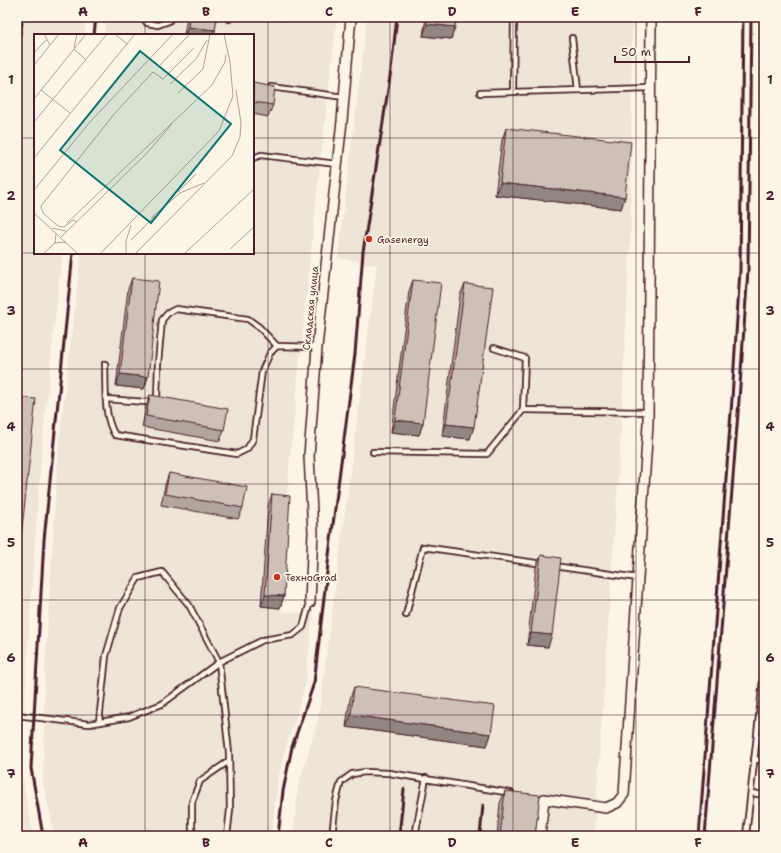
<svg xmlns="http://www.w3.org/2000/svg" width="781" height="853" font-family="'Shantell Sans',sans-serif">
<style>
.built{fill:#eee5d7}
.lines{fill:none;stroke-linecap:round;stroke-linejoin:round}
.lane-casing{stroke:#4a1f2b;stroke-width:8}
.street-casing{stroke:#4a1f2b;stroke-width:12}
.lane{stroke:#fcf5e5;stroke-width:4.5}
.street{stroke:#fcf5e5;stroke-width:9}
.rail{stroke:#4a1f2b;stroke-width:3}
.wall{fill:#b2a59d;stroke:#4a1f2b}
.shaded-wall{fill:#918680;stroke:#4a1f2b}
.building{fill:#cfc0b7;stroke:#4a1f2b}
.grid{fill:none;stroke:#4a1f2b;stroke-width:1;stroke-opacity:0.55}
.poi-dot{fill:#c8321e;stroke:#fcf5e5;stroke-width:1.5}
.labels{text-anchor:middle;stroke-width:3.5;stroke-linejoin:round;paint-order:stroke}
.poi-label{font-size:10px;fill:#4a1f2b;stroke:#fcf5e5;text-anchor:start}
.street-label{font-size:10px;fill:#4a1f2b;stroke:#fcf5e5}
.inset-road{fill:none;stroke:#b59f9b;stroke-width:1}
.view{fill:#0f766e;fill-opacity:0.15;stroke:#0f766e;stroke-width:2}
.inset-edge{fill:none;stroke:#4a1f2b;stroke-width:2}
.neatline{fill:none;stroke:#4a1f2b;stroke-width:1.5}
.grid-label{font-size:13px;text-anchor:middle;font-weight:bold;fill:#4a1f2b}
</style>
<rect width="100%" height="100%" fill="#fcf5e5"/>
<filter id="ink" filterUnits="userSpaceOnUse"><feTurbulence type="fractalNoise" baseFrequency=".025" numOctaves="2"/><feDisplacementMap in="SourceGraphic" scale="8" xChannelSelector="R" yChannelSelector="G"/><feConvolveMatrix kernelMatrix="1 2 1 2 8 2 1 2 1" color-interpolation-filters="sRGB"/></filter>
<g filter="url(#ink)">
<g class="built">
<path d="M17,17H86L84,35H35V253H62L42,445L30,612L21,769L33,836H17Z"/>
<path d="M106,17H337L318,183L289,468L281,612L313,613L305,686L296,717L286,746L279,774L271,836H55L43,782L45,667L59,442L81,253H253V35H104Z"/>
<path d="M367,17H632L631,222L620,449L594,836H293L298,786L318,721L377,265L338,258Z"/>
</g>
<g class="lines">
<g class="lane-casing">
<g id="lane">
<path d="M142,17L147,23L158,25L169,21L171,17"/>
<path d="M229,19V17"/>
<path d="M572,38L578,90"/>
<path d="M271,87L344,97"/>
<path d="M513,92L514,17"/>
<path d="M480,93L651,88"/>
<path d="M253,158L261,155L337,164"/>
<path d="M494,348L525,358L523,410L648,412"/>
<path d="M105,364C106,385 103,417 115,435L237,454L247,449L253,439L262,371L270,353L277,346L317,347"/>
<path d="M106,399L145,402L157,400L158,363L162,320L168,313L176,309L248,319L259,327L277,346"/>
<path d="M373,452L487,454L523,410"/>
<path d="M554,566L638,578"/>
<path d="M406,615L423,547L543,564"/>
<path d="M17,715L89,724L129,717L162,704L219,662L263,640L293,635L303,627L310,602"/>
<path d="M99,722L106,656L120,608L138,578L162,572L189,605L219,662L229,753L230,810L227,836"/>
<path d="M754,759L764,761"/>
<path d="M751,793L764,795"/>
<path d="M193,836L192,834V802L200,781L229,761"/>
<path d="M332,836L336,801L341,782L352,774L365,772L389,773L511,793"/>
<path d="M415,836L426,778"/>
<path d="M746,836L764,670"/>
</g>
</g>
<g class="street-casing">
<g id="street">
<path d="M310,602L313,532L309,456L317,347L342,121L351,17"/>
<path d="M540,836L544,799L606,808L617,803L624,794L648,424L651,17"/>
</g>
</g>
<use href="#lane" class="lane"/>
<use href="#street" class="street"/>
<g class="rail">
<path d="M94,35L96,17"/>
<path d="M17,50L22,23"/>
<path d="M43,836L31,768L44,540L73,253"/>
<path d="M278,836L283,791L292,747L314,683L329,555L355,354L363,252L391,70L397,17"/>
<path d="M399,836L404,789"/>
<path d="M480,836L483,805"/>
<path d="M699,836L732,399L740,270L743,17"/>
<path d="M705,836L739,400L748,270L751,17"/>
</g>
</g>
<g class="wall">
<path d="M187,17H217L215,30L214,35H184Z"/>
<path d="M426,17H456L455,27L451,39L423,36Z"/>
<path d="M253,83L273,105L268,117L253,114Z"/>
<path d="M506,128L625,197L621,209L495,195L502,140Z"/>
<path d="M132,278L148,377L144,389L116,386L128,289Z"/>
<path d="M413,280L423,423L419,435L391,432L409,291Z"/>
<path d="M465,284L470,439L442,436L460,295Z"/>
<path d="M150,395L224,430L220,441L142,427L146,407Z"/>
<path d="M169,473L243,508L238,519L161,505L165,485Z"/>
<path d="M272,494L284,596L280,608L261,606L268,506Z"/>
<path d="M541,555L548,647L527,645L536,567Z"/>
<path d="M354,687L491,734L487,746L346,727L350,699Z"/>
<path d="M505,791L535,836H497L500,803Z"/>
</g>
<g class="shaded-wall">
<path d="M250,17H289L288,21Z"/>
<path d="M427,24L455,27L451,39L423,36Z"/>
<path d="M188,27L215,30L214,35H185Z"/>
<path d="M500,183L625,197L621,209L495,195Z"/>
<path d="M120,374L148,377L144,389L116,386Z"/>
<path d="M395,420L423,423L419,435L391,432Z"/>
<path d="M446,424L474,427L470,439L442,436Z"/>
<path d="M265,595L284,596L280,608L261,606Z"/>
<path d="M531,633L552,635L548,647L527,645Z"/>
<path d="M351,715L491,734L487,746L346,727Z"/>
</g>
<g class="building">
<path d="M189,17H217L215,30L188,27Z"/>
<path d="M428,17H456L455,27L427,24Z"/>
<path d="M253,83L275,87L273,105L253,102Z"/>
<path d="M506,128L631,142L625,197L500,183Z"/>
<path d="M132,278L159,281L148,377L120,374Z"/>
<path d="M413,280L441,283L423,423L395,420Z"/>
<path d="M465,284L493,287L474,427L446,424Z"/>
<path d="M150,395L228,409L224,430L146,416Z"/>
<path d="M17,397L36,399L17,575Z"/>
<path d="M169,473L247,487L243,508L165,494Z"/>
<path d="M272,494L290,496L284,596L265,595Z"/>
<path d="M541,555L561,558L552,635L531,633Z"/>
<path d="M354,687L495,706L491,734L351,715Z"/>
<path d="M505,791L540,795L535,836H500Z"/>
</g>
</g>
<path class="grid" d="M145,17V35M268,17V836M390,17V836M513,17V836M636,17V836M17,138H35M253,138H764M17,253H764M145,253V836M17,369H764M17,484H764M17,600H764M17,715H764"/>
<g class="poi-dot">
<circle cx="369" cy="239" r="4"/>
<circle cx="277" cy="577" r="4"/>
</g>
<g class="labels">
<g class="poi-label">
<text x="377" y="243">Gasenergy</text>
<text x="285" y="581">ТехноGrad</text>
</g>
<g class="street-label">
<text transform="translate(310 308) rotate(-84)" y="4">Складская улица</text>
</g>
</g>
<g transform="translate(34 34)">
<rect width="220" height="220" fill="#fcf5e5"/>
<path class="inset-road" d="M10,0L16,11M81,0L93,10M40,14L43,0M40,15L52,26M0,19L12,6M0,31L25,0M126,31L156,0M136,50L162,25L173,6M7,56L36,79M144,59L169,35L176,0M0,65L52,0M0,88L73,0M0,124L101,0M0,156L56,88L139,0M144,158L162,140M0,179L44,220M117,184L146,159L170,149M43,188L39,186L30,193L24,192L9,179L7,172L81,79L119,38L129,45L160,14M33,189L178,51L191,28L192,20M18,194L32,197M22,200L21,209L32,208M27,203L113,119L138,90M97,206L121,182M196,215L220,193M9,220L22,208M66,220L185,97L199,62L196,28L190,0M92,220V207L97,191M101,220L198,122L206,103L207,89L202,56M150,220L220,155"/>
<path class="view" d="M106,17L197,90L117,189L26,116Z"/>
<rect width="220" height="220" class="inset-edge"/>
</g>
<rect width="781" height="853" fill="none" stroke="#fcf5e5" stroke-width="44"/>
<path d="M615 56v6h74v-6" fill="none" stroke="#4a1f2b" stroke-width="2"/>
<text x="621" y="56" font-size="12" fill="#4a1f2b" stroke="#fcf5e5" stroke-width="3" paint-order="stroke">50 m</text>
<rect x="22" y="22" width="737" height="809" class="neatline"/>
<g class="grid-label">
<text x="83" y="16">A</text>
<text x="206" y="16">B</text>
<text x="329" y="16">C</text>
<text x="452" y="16">D</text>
<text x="575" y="16">E</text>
<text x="698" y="16">F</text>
<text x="11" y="84">1</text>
<text x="770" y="84">1</text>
<text x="11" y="200">2</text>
<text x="770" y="200">2</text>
<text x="11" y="315">3</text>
<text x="770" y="315">3</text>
<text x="11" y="431">4</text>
<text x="770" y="431">4</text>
<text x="11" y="547">5</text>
<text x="770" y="547">5</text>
<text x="11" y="662">6</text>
<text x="770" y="662">6</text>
<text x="11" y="778">7</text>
<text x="770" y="778">7</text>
<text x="83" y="847">A</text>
<text x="206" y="847">B</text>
<text x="329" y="847">C</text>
<text x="452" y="847">D</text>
<text x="575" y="847">E</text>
<text x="698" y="847">F</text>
</g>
</svg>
